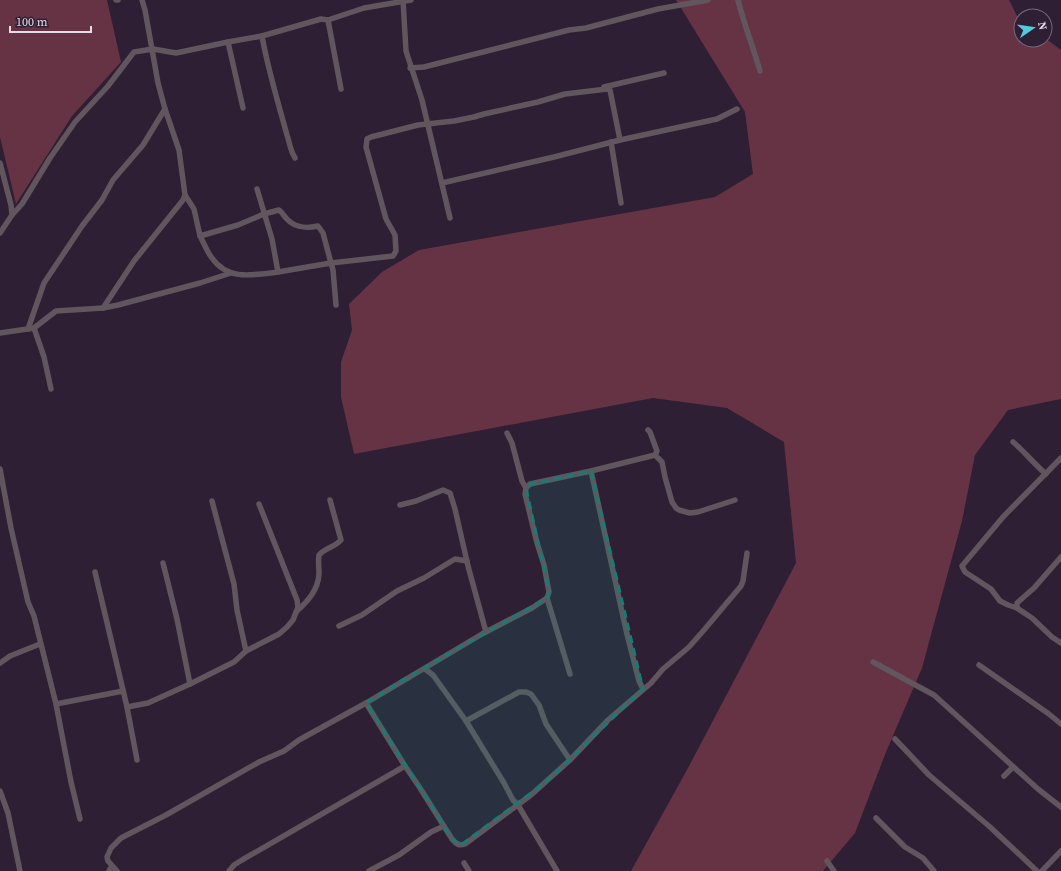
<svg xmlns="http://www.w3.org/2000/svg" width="1061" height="871" font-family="'Source Serif 4',serif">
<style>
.green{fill:#653344}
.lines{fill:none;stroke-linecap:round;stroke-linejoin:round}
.minor{stroke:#62565e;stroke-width:5.5}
.marked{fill:#1a7b74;fill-opacity:0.2;stroke:#1a7b74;stroke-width:3;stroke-dasharray:8 5;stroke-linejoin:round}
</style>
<rect width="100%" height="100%" fill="#2e1f34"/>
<g class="green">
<path d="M0,0H107L121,62L72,116L16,204L0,137Z"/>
<path d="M676,0H1009L1018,18L1021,21V40H1045V38L1061,50V399L1008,410L975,455L962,521L922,668L886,752L855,833L823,871H631L688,768L796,563L784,442L727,408L653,398L354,454L341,397V362L352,330L349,304L382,272L419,250L715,197L753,174L745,112Z"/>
</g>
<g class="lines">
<g class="minor">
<path d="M116,0H118"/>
<path d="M142,0L145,10L158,83L165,109L179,150L185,195L194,209L200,236L238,225L264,214L279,210C282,212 283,214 285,217C294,228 305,229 318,226L323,233L331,263L393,256L396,251L395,235L386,219L366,147L367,139L371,137L418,125L454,121L474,117L484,114L538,102L565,94L607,89L610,90L620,140"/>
<path d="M403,0L406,51L422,100L450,218"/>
<path d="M738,0C744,24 753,47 760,71"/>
<path d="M328,20L364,8L411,0"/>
<path d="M262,36L321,19L328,20L341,89"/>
<path d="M228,42L262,36C268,70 278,102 287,135C290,144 290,150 295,158"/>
<path d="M410,68L424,67L569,30L586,28L658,9L708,0"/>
<path d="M604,87L664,73"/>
<path d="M611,142L621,203"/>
<path d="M0,163L11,205L12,215"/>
<path d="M442,183L554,157L620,140L717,119L737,109"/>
<path d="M0,233L12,215L22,204L50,158L75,122L108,86L134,52L153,49L176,53L228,42L243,108"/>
<path d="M200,236C204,243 207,252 212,258C228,281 253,275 278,272L272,239L257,189"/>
<path d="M278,272L331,263L333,270L336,305"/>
<path d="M103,308L134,261L183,200L185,195"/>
<path d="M34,328L56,311L103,308L118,305L200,283L231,273"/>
<path d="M28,329L44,283L82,226L102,200L113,180L143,145L165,109"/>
<path d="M0,333L34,328L44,357L51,389"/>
<path d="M507,433L512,443L522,481L526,488"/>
<path d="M1013,442C1025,452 1034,464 1046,474"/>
<path d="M655,455L662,462L665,477L672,502L676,508L679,510L690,513L698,512L735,500"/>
<path d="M1061,458L1003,517L962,566L965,572L991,589L1000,601L1008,605L1017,608L1032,618L1052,637L1061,643"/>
<path d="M0,469L11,528L28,602L34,616L56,704L123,691"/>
<path d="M591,471L626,630L639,681L643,689"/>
<path d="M212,501L234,584L237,610L246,651"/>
<path d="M400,505L416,501L443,490L450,493L455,509L468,566L486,632"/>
<path d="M163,563L177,619L190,684"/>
<path d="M95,572L127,707L137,760"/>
<path d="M547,598L570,674"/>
<path d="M1017,608V603L1034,588L1061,557"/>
<path d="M297,611C308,601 318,590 319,574C319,568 318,561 319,555C325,548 335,547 341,540L330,500"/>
<path d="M339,626L362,615L397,591L424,578L455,559L467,561"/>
<path d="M873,662L934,695L1038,789L1061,807"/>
<path d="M0,663L10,656L40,644"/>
<path d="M979,665L1049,714L1061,724"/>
<path d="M425,669L433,675L466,721L504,783L513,800L518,805L557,871"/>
<path d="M366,703L405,766L420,788L452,839C456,844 459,846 465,844L531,795L570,760L608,720L651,683L663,669L689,647L704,630L741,586L743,581L747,553"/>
<path d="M56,704L71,782L80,819"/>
<path d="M127,707L148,703L190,684L234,662L246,651L279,634L287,627L293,620L298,607L297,600L259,504"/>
<path d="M466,721L519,692H526L531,694L539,705L546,724L570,760"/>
<path d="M895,739L929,775L990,827L1037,871"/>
<path d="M1004,776L1013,767"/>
<path d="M0,791L8,813L20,871"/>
<path d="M876,818L905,847L923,858L934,871"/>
<path d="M827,861L834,871"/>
<path d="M464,863L469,871"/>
<path d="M109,871L112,866"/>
<path d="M117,871L108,861L107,857L111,848L121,838L166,815L259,762L284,751L299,740L366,703L482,634L532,608L547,598L549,592L544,565L537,543L525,494L526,488L530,484L591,471L655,455L657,451L650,432L648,430"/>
<path d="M229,871L234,865L242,860L405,766"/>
<path d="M369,871L399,855L431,832L444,826"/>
<path d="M1042,871L1061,851"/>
</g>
</g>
<path class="marked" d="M591,471L643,689L546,782L461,845L452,839L366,703L406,678L547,598L549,592L526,488L530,484Z"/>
<g transform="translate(1033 28) rotate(77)"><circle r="19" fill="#2e1f34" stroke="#776a7c"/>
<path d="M0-3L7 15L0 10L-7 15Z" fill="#53cadc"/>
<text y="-6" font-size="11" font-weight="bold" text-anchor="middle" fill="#e5dbe9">N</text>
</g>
<path d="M10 26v6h81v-6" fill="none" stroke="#e5dbe9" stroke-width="2"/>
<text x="16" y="26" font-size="12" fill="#e5dbe9" stroke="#2e1f34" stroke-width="3" paint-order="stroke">100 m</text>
</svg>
